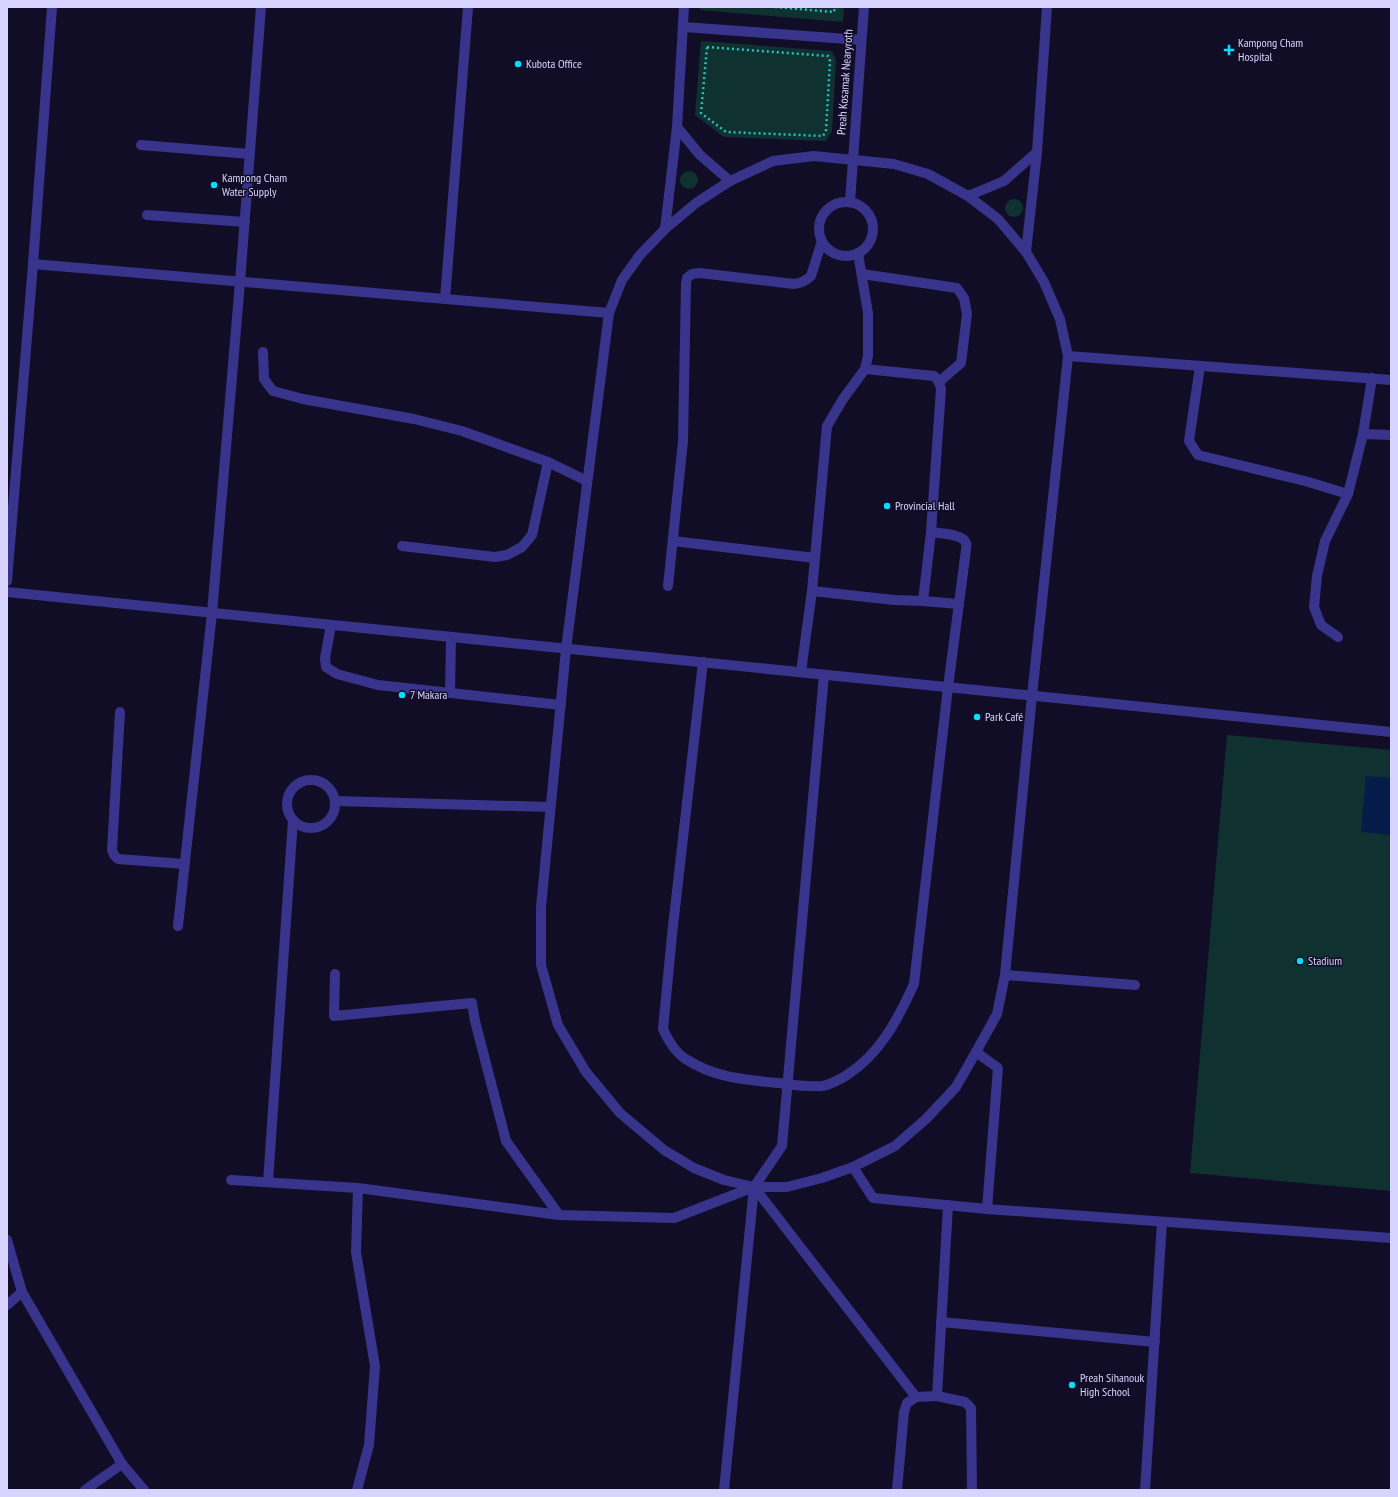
<svg xmlns="http://www.w3.org/2000/svg" width="1398" height="1497" font-family="'PT Sans Narrow',sans-serif">
<style>
.green{fill:#0f3231}
.water{fill:#051c48}
.lines{fill:none;stroke-linecap:round;stroke-linejoin:round}
.path{stroke:#23c3bd;stroke-width:2.5;stroke-dasharray:2 3;stroke-linecap:butt}
.minor{stroke:#38338b;stroke-width:10}
.poi-dot{fill:#00dffe;stroke:#120d27;stroke-width:1.5}
.labels{text-anchor:middle;stroke-width:3;stroke-linejoin:round;paint-order:stroke}
.poi-label{font-size:12px;fill:#d9d3ff;stroke:#120d27;text-anchor:start}
.street-label{font-size:12px;fill:#d9d3ff;stroke:#120d27}
</style>
<rect width="100%" height="100%" fill="#120d27"/>
<g class="green">
<path d="M700,7H844L843,22L700,10Z"/>
<path d="M701,41L832,51L836,60L832,131L826,141L724,137L695,115Z"/>
<circle cx="689" cy="180" r="9"/>
<circle cx="1014" cy="208" r="9"/>
<path d="M1227,735L1391,750V1191L1190,1173Z"/>
</g>
<path class="water" d="M1366,776L1391,778V835L1361,832Z"/>
<g class="lines">
<g class="path">
<path d="M775,7L834,12L835,7"/>
<path d="M707,47L828,56L830,61L826,130L823,136L726,132L701,113Z"/>
</g>
<g class="minor">
<path d="M684,27L861,40"/>
<path d="M677,127L700,155L730,181"/>
<path d="M141,145L250,154"/>
<path d="M814,156L894,164L928,174L968,196L998,219L1026,252L1044,282L1060,319L1068,356L1032,696L1005,975L997,1014L976,1052L956,1087L926,1119L895,1146L853,1167L822,1178L787,1187H754L724,1180L694,1168L664,1150L620,1113L586,1072L558,1025L541,965V907L566,649L609,313L622,280L640,255L665,229L696,203L730,181L773,161Z"/>
<path d="M968,196L1004,181L1037,152"/>
<path d="M850,202L864,7"/>
<circle cx="846" cy="229" r="27"/>
<path d="M147,215L245,222"/>
<path d="M665,229L677,127L684,7"/>
<path d="M1026,252L1037,152L1047,7"/>
<path d="M33,264L609,313"/>
<path d="M862,274L957,288L964,298L967,314L961,363L939,382"/>
<path d="M445,299L468,7"/>
<path d="M263,352L264,379L273,391L303,399L414,419L462,431L548,462L587,481"/>
<path d="M1068,356L1391,380"/>
<path d="M1200,366L1189,441L1198,455L1305,481L1348,494"/>
<path d="M1363,434L1391,435"/>
<path d="M673,541L815,558"/>
<path d="M402,546L495,557L507,555L522,547L532,535L548,462"/>
<path d="M7,581L33,264L52,7"/>
<path d="M668,586L683,441L686,284L687,278L692,274L700,273L794,284C801,283 806,281 811,276L822,241"/>
<path d="M812,591L894,600L923,601L931,532L941,389L939,382L934,376L865,369"/>
<path d="M7,592L1391,732"/>
<path d="M923,601L959,604"/>
<path d="M331,625L325,658L326,667L337,674L378,685L561,705"/>
<path d="M1338,637L1321,625L1314,607L1317,576L1325,541L1348,494L1363,434L1372,378"/>
<path d="M703,662L672,935L663,1029C668,1040 674,1051 684,1058C714,1078 745,1080 779,1083C793,1085 808,1087 822,1086C829,1085 841,1079 847,1075C880,1054 898,1019 914,984L948,687L966,550C966,548 967,545 966,543C963,534 939,533 931,532"/>
<path d="M801,672L812,591L827,426L843,399L865,369L868,356V313L858,253"/>
<path d="M450,693L451,637"/>
<path d="M120,712L112,850L114,855L118,859L184,864"/>
<circle cx="311" cy="804" r="24"/>
<path d="M335,801L550,807"/>
<path d="M178,926L212,613L240,282L261,7"/>
<path d="M335,974L334,1016L472,1003L475,1021L506,1141L559,1215"/>
<path d="M1005,975L1135,985"/>
<path d="M976,1052L998,1068L987,1209"/>
<path d="M853,1167L873,1198L987,1209L1391,1238"/>
<path d="M231,1180L358,1188L559,1215L674,1218L754,1187"/>
<path d="M268,1182L293,820"/>
<path d="M754,1187L916,1397"/>
<path d="M7,1240L22,1292L122,1464L144,1490"/>
<path d="M7,1305L22,1292"/>
<path d="M941,1322L1155,1342"/>
<path d="M937,1396L948,1205"/>
<path d="M85,1490L122,1464"/>
<path d="M357,1490L369,1445L375,1366L356,1252L358,1188"/>
<path d="M724,1490L754,1187L782,1146L824,675"/>
<path d="M897,1490L904,1412L907,1403L916,1397L937,1396L965,1402L971,1408L972,1490"/>
<path d="M1145,1490L1162,1222"/>
</g>
</g>
<g class="poi-dot">
<path d="M1227 44h4v4h4v4h-4v4h-4v-4h-4v-4h4z"/>
<circle cx="518" cy="64" r="4"/>
<circle cx="214" cy="185" r="4"/>
<circle cx="887" cy="506" r="4"/>
<circle cx="402" cy="695" r="4"/>
<circle cx="977" cy="717" r="4"/>
<circle cx="1300" cy="961" r="4"/>
<circle cx="1072" cy="1385" r="4"/>
</g>
<g class="labels">
<g class="poi-label">
<text x="1238" y="47">Kampong Cham<tspan x="1238" dy="14">Hospital</tspan></text>
<text x="526" y="68">Kubota Office</text>
<text x="222" y="182">Kampong Cham<tspan x="222" dy="14">Water Supply</tspan></text>
<text x="895" y="510">Provincial Hall</text>
<text x="410" y="699">7 Makara</text>
<text x="985" y="721">Park Café</text>
<text x="1308" y="965">Stadium</text>
<text x="1080" y="1382">Preah Sihanouk<tspan x="1080" dy="14">High School</tspan></text>
</g>
<g class="street-label">
<text transform="translate(845 82) rotate(-86)" y="4">Preah Kosamak Nearyroth</text>
</g>
</g>
<rect width="1398" height="1497" fill="none" stroke="#d9d3ff" stroke-width="16"/>
</svg>
